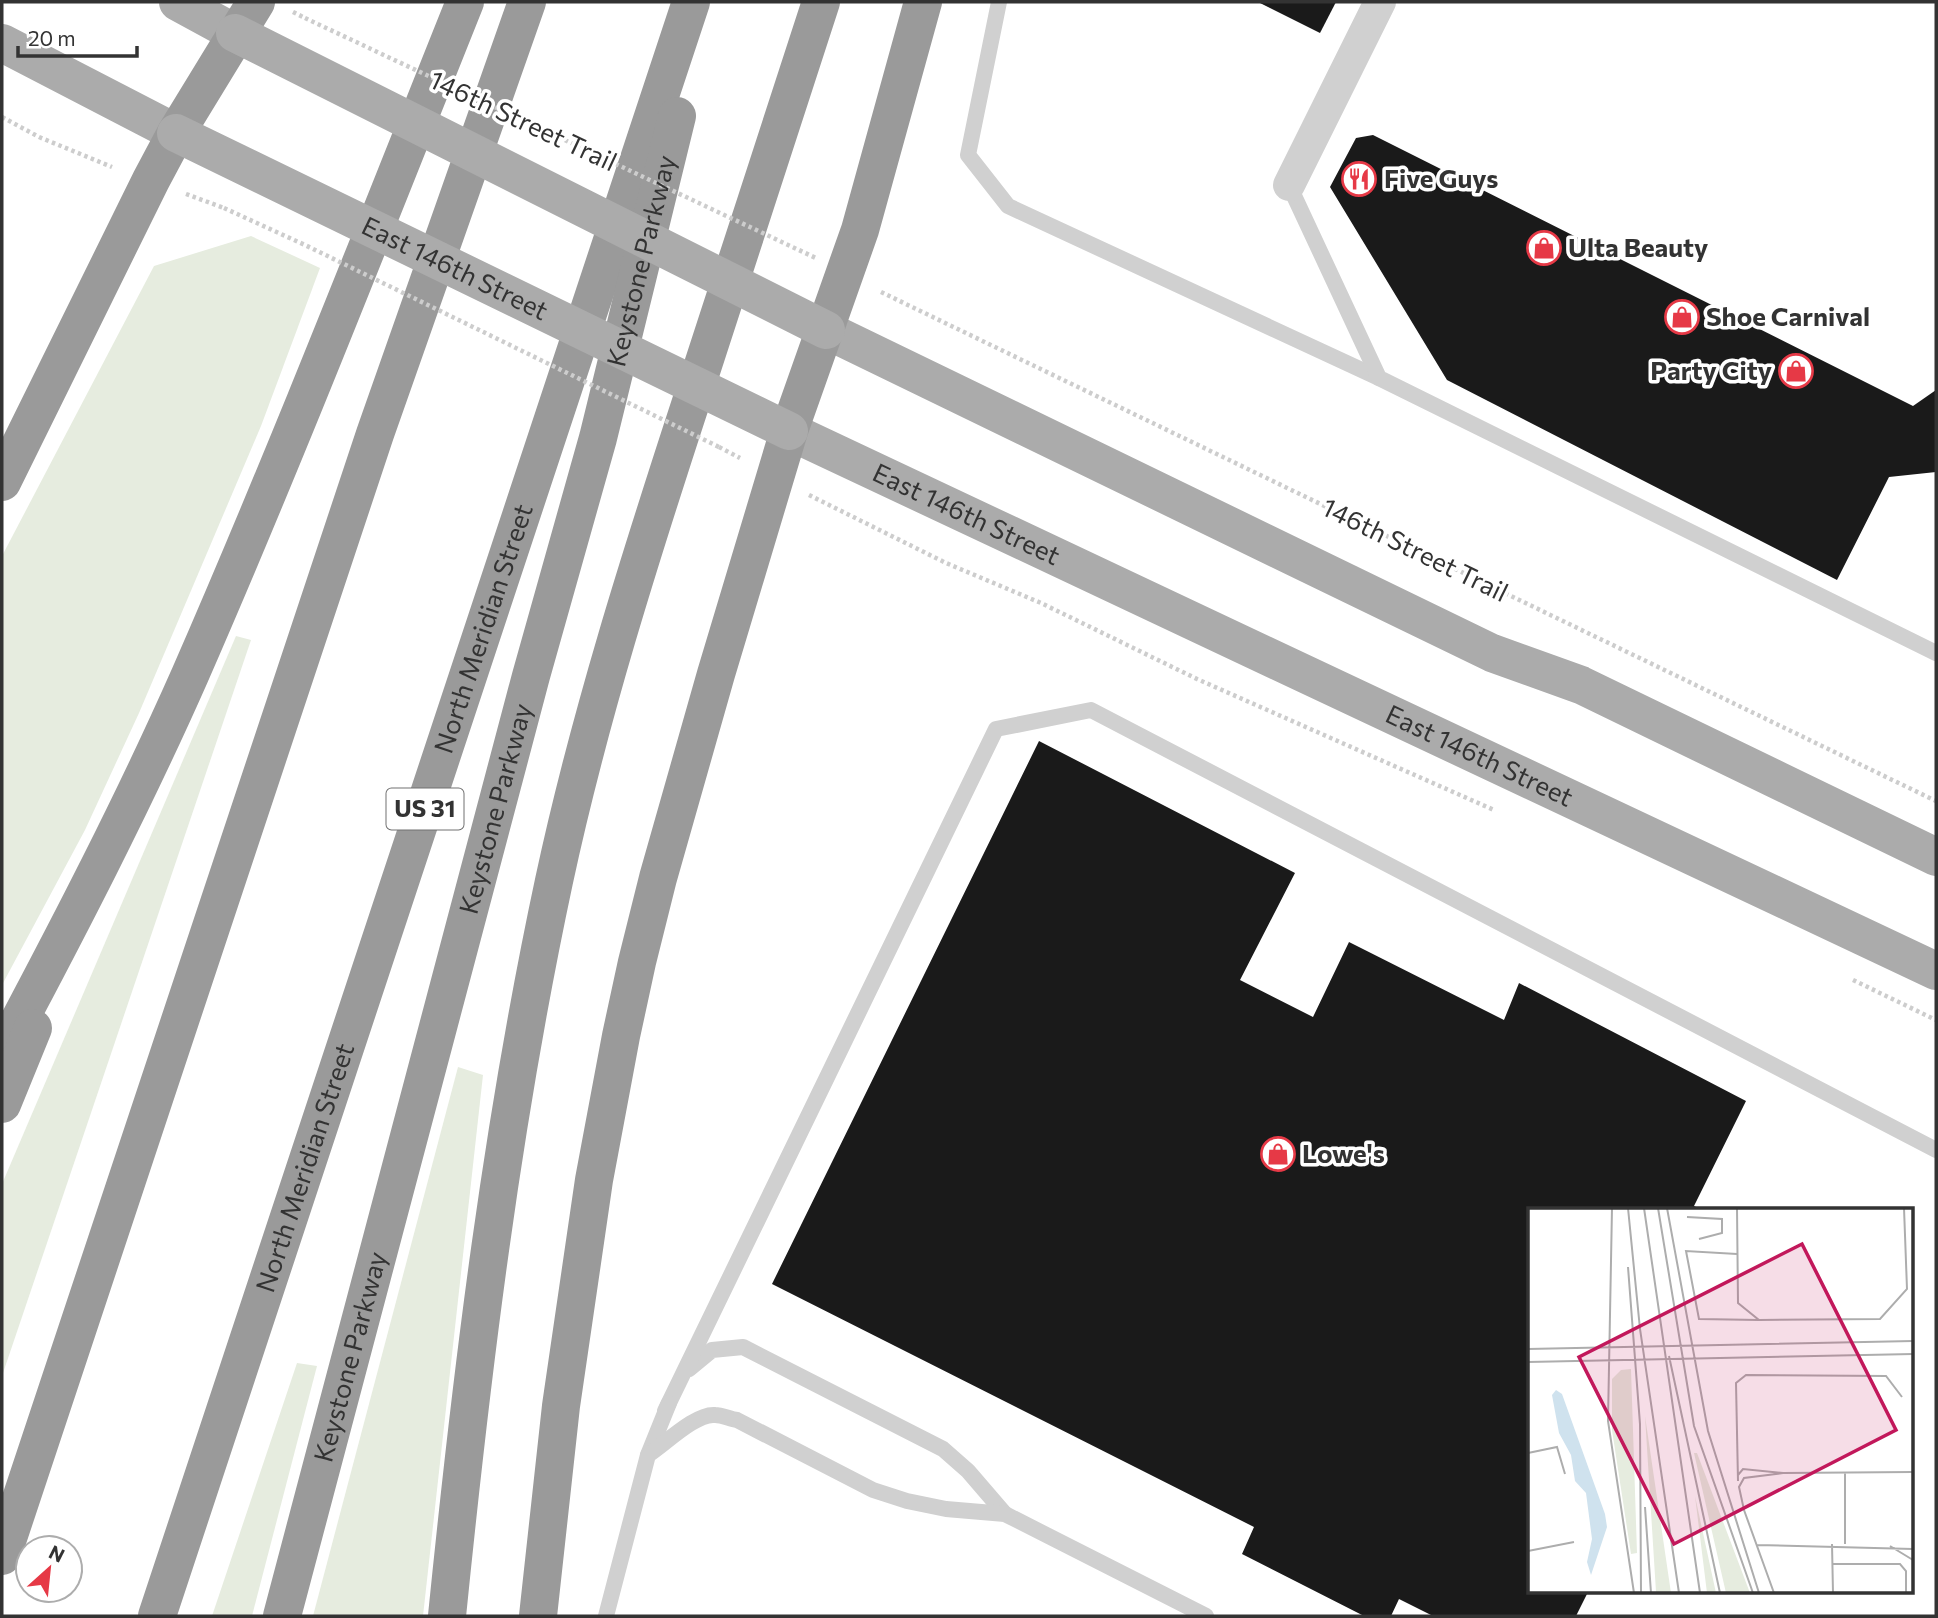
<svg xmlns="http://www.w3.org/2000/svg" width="1938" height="1618" font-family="Commissioner,sans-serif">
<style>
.green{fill:#e6ecdf}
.building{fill:#1a1a1a}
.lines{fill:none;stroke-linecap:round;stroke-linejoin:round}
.path{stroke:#cdcdcd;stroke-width:4.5;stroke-dasharray:3.5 3.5;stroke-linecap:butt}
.service{stroke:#d0d0d0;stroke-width:16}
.minor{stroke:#d0d0d0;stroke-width:32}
.primary{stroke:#ababab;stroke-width:38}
.motorway{stroke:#9a9a9a;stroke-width:38}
.path-bridge{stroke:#cdcdcd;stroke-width:4.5;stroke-dasharray:3.5 3.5;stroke-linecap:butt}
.primary-bridge{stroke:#ababab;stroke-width:38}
.labels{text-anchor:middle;stroke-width:7;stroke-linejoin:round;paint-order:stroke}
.shield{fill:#fff;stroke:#707070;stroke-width:2}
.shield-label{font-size:24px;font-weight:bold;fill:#333}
.street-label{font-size:26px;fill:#333;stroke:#fff}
.poi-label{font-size:26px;font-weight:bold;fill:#333;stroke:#fff;text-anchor:start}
.inset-road{fill:none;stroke:#adadad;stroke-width:2}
.view{fill:#c2185b;fill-opacity:0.15;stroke:#c2185b;stroke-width:3.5}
.inset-edge{fill:none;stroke:#333;stroke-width:3.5}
</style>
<rect width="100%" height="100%" fill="#fff"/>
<g class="green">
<path d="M251,236L320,268L261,426L139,713L85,830L2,985V556L154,266Z"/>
<path d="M236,636L251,640L2,1376V1184Z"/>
<path d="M458,1067L483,1075L423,1616H313Z"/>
<path d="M297,1363L317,1366L252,1616H212Z"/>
</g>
<g class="building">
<path d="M1258,2H1336L1320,33Z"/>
<path d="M1373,135L1913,406L1936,390V472L1889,477L1837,580L1447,380L1330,187L1356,138Z"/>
<path d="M1039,741L1295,873L1240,980L1313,1017L1349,942L1504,1020L1519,983L1746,1101L1694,1206L1702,1210H1530V1592H1588L1576,1616H1433L1399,1599L1391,1616H1364L1242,1554L1254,1527L772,1284Z"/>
</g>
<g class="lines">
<g class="path">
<path d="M293,12L305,18"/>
<path d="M2,117L39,137L112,167"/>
<path d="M186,194L224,208"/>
<path d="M881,292L1936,801"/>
<path d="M719,447L740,458"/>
<path d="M809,495L946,563L1041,603L1197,679L1494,810"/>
<path d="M1853,980L1936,1020"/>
</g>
<g class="service">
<path d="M999,2L968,155L1008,206L1379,378"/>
<path d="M1289,185L1379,378L1936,653"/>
<path d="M689,1369L712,1350L743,1347L943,1449L968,1471L1005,1514"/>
<path d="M665,1411L996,729L1091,710L1936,1150"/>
<path d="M648,1455L669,1403"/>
<path d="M606,1616L648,1455C665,1444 696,1413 715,1415C722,1415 730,1419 737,1420L873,1490L907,1501L946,1509L1005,1514L1206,1616"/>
</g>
<path class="minor" d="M1289,185L1380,2"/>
<g class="primary">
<path d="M178,2L235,33"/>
<path d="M2,43L176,133"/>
<path d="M826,330L1492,653L1581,685L1936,857"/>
<path id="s1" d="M789,431L1936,971"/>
</g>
<g class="motorway">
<path d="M2,482L151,180L176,133L256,2"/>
<path d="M2,1053C68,929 133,804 190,675C287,453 375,227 465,2"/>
<path d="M2,1104L33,1028"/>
<path d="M2,1556L375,434L527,2"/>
<path id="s2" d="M157,1616L691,2"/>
<path id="s3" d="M282,1616L531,676L598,438L677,116"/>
<path d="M447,1616C472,1369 502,1124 554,881C589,718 640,558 692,399C735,267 778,134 821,2"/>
<path d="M538,1616L561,1406L594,1180L621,1036L637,962L658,878L716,674L789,431L860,230L923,2"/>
</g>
<g class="path-bridge">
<path d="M305,18L818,259"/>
<path d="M224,208L305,245L719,447"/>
</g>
<g class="primary-bridge">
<path d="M235,33L826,330"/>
<path id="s4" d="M176,133L789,431"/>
</g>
</g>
<defs>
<g id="restaurant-ring" transform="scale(1.75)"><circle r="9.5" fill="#fff" stroke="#e63946" stroke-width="1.5"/><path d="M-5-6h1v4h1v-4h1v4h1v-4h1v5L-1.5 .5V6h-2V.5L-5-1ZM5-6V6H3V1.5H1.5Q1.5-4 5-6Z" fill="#e63946"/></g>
<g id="shop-ring" transform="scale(1.75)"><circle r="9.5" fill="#fff" stroke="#e63946" stroke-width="1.5"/><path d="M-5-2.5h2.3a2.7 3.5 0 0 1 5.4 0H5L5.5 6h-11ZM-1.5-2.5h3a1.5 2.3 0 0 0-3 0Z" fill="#e63946"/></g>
</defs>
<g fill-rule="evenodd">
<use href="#restaurant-ring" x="1359" y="179"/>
<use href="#shop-ring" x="1544" y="248"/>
<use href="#shop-ring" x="1682" y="317"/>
<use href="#shop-ring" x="1796" y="371"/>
<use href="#shop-ring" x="1278" y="1154"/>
</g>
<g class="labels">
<rect class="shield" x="386.5" y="788.5" width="77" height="41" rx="5"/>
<g class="shield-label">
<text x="425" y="817">US 31</text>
</g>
<g class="street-label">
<text transform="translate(523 121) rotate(25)" y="9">146th Street Trail</text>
<text dy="9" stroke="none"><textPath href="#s3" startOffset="1402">Keystone Parkway</textPath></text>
<text dy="9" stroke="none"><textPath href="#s4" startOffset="310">East 146th Street</textPath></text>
<text dy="9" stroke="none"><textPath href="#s1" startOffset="196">East 146th Street</textPath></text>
<text transform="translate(1415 550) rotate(26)" y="9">146th Street Trail</text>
<text dy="9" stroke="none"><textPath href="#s2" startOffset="1040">North Meridian Street</textPath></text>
<text dy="9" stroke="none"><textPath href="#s1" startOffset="763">East 146th Street</textPath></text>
<text dy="9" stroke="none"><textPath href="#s3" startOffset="835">Keystone Parkway</textPath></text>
<text dy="9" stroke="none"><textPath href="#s2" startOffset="472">North Meridian Street</textPath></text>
<text dy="9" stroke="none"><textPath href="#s3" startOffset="268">Keystone Parkway</textPath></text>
</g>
<g class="poi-label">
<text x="1384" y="188">Five Guys</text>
<text x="1568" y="257">Ulta Beauty</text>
<text x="1706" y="326">Shoe Carnival</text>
<text x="1772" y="380" text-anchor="end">Party City</text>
<text x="1302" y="1163">Lowe's</text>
</g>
</g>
<g transform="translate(1528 1208)">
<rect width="385" height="385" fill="#fff"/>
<path d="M103,161L109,345L103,346L84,222V171L93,162ZM117,208L143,385L128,384ZM166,245H169L222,385H198ZM167,288L188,385H179Z" fill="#e6ecdf"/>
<path d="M28,182L34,186L77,306L79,319L63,367L59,354L64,331L58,285L47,273L43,247L31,225L24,187Z" fill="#cfe2ee"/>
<path class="inset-road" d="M84,0L80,213L106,385M100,0L112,121L151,385M116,0L172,385M130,0L166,218L225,385M139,0L180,223L231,385M209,0L210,95L231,112L352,111L379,81L376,0M159,9L194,11V25L171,31M209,46L158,43L171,111L231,112M100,59L112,216L113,385M0,141L385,133M141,148L192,385M0,154L385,146M0,245L29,239L37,266M210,267L215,261L255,265M210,273L208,175L218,167L358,168L374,189M117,299L123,385M304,336L305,385M317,336V265M228,337L385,341M362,338L385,352M0,343L46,334M304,356H372L378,363V385M246,385L216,302L211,279L216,270L255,265L385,264"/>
<path class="view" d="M274,36L368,222L146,336L51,149Z"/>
<rect width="385" height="385" class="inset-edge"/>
</g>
<rect width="1938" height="1618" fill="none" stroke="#333333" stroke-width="7"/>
<g transform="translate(49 1569) rotate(27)"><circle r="33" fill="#ffffff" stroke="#adadad" stroke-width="2"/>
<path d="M0-5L12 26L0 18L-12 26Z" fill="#e63946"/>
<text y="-10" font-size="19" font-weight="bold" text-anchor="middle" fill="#333333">N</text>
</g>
<path d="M18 46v10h119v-10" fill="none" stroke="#333333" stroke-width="3.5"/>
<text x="28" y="46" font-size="21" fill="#333333" stroke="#ffffff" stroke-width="5" paint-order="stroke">20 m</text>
</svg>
